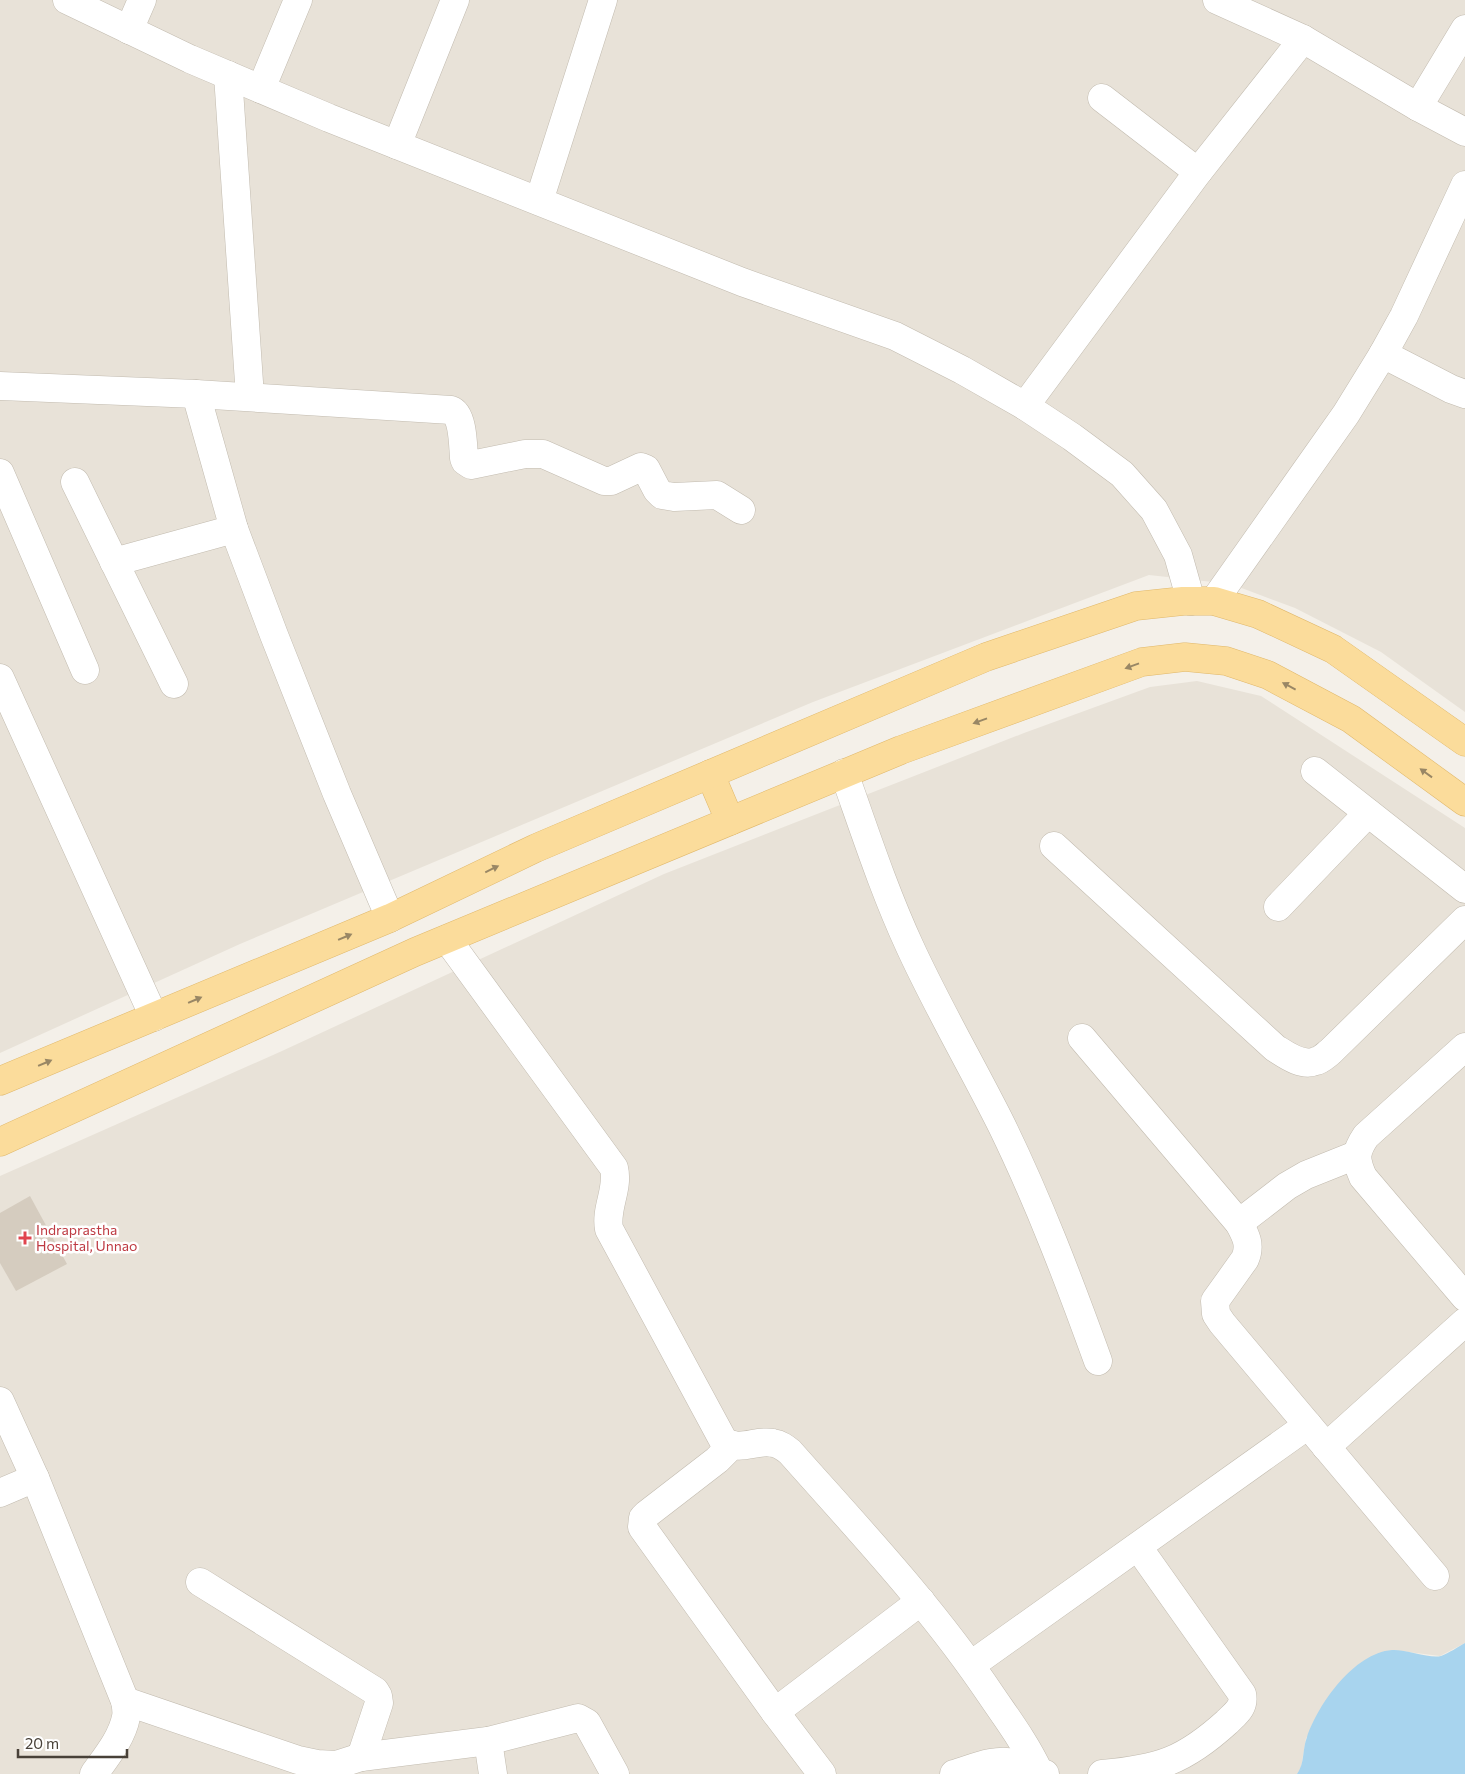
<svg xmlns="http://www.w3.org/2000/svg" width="1465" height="1774" font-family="Commissioner,sans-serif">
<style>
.residential{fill:#e8e2d8}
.water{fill:#a8d4ee}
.building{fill:#d5ccbf}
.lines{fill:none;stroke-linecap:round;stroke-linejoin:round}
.minor-casing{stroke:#c2bbaf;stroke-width:29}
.major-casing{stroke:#e0b86b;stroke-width:29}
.minor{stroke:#fff;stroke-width:28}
.major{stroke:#fbdc9b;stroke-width:28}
.oneway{fill:#998765}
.health-dot{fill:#e0444e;stroke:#fff;stroke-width:2}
.labels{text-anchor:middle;stroke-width:5;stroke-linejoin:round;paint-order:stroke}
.health-label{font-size:14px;fill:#be3a42;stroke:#fff;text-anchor:start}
</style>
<rect width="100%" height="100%" fill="#f4f0e9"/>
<g class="residential">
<path d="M0,0H1465V712L1381,652L1295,608L1231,584L1149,575L813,702L240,944L0,1053Z"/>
<path d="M1197,681L1261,696L1465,828V1643L1440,1656L1392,1650L1306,1738L1301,1768L1297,1774H0V1176L282,1051L664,874L1024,733L1150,687Z"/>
</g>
<path class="water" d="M1465,1643V1774H1297C1305,1763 1302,1750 1307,1737C1318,1704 1354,1653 1392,1650C1405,1649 1430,1659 1441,1656C1449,1653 1458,1647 1465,1643Z"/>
<path class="building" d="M30,1196L67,1264L16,1291L0,1263V1213Z"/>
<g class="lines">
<g class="minor-casing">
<g id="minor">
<path d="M67,0L190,59L329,118L742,282L895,336L962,370L1025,406L1072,437L1122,474L1154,510L1178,555L1191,601"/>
<path d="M1217,0L1303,39L1418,107L1465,132"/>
<path d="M129,30L142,0"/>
<path d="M228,75L250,397"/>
<path d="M261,89L298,0"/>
<path d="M1102,98L1198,172"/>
<path d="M1418,107L1465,29"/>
<path d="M397,145L455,0"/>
<path d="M539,201L603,0"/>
<path d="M1383,354L1451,389L1465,394"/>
<path d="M0,386L196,394L451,410C463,414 463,445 464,458L465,461L471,465L525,454H543L604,481H611L641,467L646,469L657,490L662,495L674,497L717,495L741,510"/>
<path d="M196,394L234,529L274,635L337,794L390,918"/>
<path d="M1025,406L1198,172L1303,39"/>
<path d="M0,473L85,670"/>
<path d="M75,482L174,684"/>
<path d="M114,562L234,529"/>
<path d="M1214,601L1346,414L1383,354L1404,316L1465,185"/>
<path d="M0,678L154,1017"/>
<path d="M1315,771L1465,889"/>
<path d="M844,773C865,832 884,891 910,947C938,1008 972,1066 1002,1126C1039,1202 1069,1281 1098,1361"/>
<path d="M1054,846L1275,1048C1286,1055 1302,1067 1316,1061C1321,1060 1326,1055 1330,1052L1465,920"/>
<path d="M1278,907L1368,813"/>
<path d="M447,939L614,1168C619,1189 605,1208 609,1229L723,1440C739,1453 756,1439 773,1443C780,1444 785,1448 790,1452C860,1531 932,1607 991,1695C1008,1720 1026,1744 1039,1772"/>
<path d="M1082,1038L1239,1223C1246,1236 1251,1245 1245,1259L1215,1301L1216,1314L1222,1323L1435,1576"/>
<path d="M1465,1047L1366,1136C1355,1152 1355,1159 1363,1177L1465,1297"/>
<path d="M1239,1223L1287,1186L1306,1175L1356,1155"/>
<path d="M0,1401L35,1478L125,1701C126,1706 127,1712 126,1717C122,1738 106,1757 94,1774"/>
<path d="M732,1445L717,1460L647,1514L643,1518L642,1527L775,1712L822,1774"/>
<path d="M1326,1447L1465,1322"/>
<path d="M0,1493L35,1478"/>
<path d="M200,1582L375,1691L378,1696L379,1703L361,1757"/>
<path d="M971,1665L1308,1425"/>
<path d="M125,1701L298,1760L317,1764L336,1765L361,1757L488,1741L578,1718L587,1723L615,1774"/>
<path d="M775,1712L921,1601"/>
<path d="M488,1741L493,1774"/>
<path d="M954,1774C974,1768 994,1758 1015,1763C1026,1765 1035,1771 1045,1774"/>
<path d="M1102,1774C1159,1769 1184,1761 1227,1722C1236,1713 1245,1707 1242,1694L1138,1547"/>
</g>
</g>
<g class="major-casing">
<g id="major">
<path d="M710,774L730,821"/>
<path d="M0,1081L390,918L536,848L986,657L1136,606L1183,601H1214L1258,614L1333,649L1465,742"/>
<path d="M0,1142L415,952L901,750L1142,662L1185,657L1226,661L1268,675L1351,719L1465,802"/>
</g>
</g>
<use href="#minor" class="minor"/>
<use href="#major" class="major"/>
</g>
<defs><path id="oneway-solid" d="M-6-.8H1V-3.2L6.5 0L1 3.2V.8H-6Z" transform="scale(1.25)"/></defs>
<g class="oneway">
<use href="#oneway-solid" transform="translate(1132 666) rotate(160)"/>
<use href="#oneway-solid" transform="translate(1289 686) rotate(-152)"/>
<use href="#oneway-solid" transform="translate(980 721) rotate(160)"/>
<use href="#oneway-solid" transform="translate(1426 773) rotate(-144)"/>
<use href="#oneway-solid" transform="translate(492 869) rotate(-26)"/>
<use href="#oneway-solid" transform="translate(345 937) rotate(-23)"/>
<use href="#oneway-solid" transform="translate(195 1000) rotate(-23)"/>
<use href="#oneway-solid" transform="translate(45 1063) rotate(-23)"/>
</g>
<path class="health-dot" d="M22.5 1230.5h5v5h5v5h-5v5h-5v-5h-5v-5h5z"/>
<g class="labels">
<g class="health-label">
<text x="36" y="1235">Indraprastha<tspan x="36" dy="16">Hospital, Unnao</tspan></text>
</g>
</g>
<path d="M18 1749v8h109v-8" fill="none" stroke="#484138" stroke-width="2.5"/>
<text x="25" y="1749" font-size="15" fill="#484138" stroke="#ffffff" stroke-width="4" paint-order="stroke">20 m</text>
</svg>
